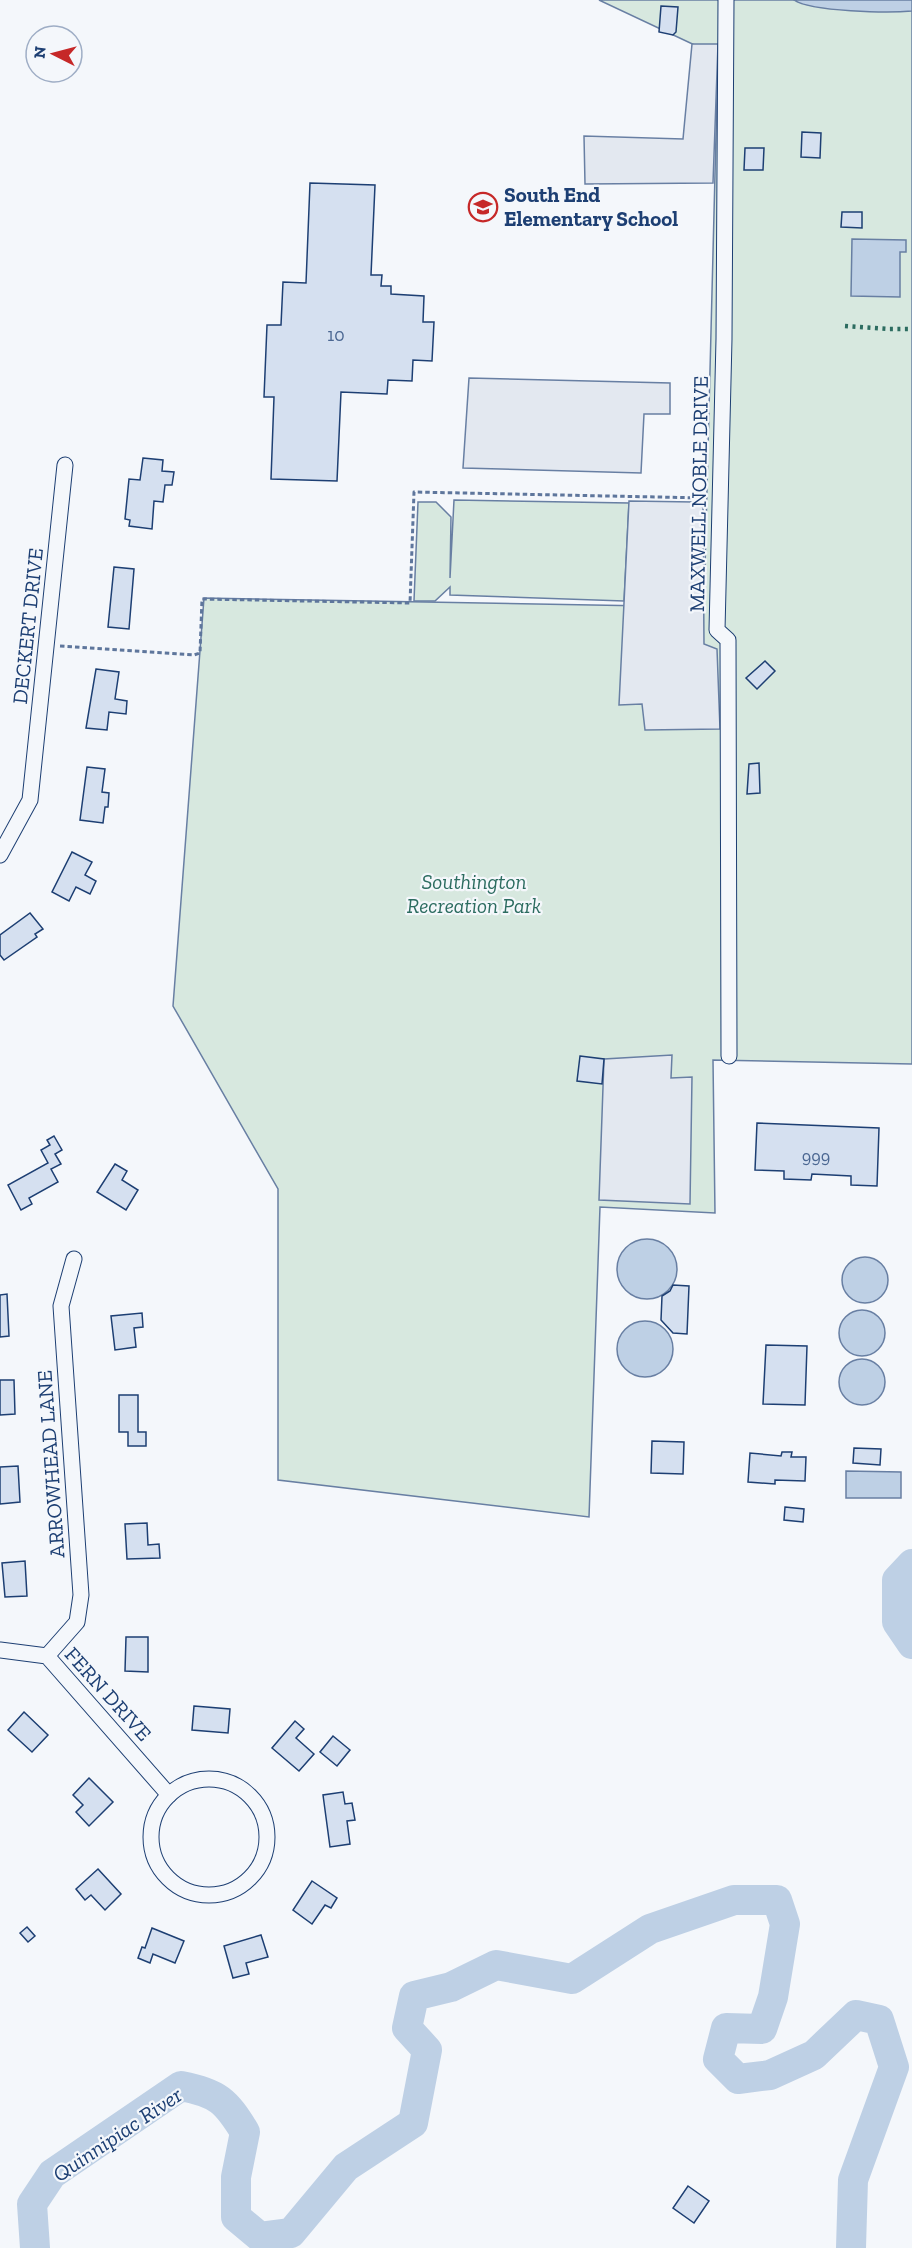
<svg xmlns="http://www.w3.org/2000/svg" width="912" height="2248" font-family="'Zilla Slab',serif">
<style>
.green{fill:#d7e8df;stroke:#687fa3;stroke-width:1.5}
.parking{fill:#e3e8f0;stroke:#687fa3;stroke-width:1.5}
.water{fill:#bed0e5;stroke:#687fa3;stroke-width:1.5}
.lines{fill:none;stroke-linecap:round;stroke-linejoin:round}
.river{stroke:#bed0e5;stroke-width:30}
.building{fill:#d5e0f0;stroke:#1d3f73;stroke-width:1.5}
.minor-casing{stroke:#1d3f73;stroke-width:17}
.path{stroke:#5e769c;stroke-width:3;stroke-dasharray:4.5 3;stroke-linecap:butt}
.minor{stroke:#f4f7fb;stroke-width:15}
.hedge{stroke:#2c6c60;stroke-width:4.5;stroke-dasharray:3 4.5;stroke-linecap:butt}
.labels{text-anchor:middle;stroke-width:4.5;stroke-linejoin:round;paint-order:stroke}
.number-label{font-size:18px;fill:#4b6792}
.poi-label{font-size:21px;font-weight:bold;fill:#1d3f73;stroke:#f4f7fb;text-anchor:start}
.street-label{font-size:21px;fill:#1d3f73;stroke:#f4f7fb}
.park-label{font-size:21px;font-style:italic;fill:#2c6c60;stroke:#f4f7fb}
.water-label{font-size:22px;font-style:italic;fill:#1d3f73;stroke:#f4f7fb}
</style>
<rect width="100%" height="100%" fill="#f4f7fb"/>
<g class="green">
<path d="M599,0H912V1064L713,1060L715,1213L600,1207L589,1517L278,1480V1189L173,1006L204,598L704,607L718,56Z"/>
<path d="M454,500L629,503L624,601L450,595V587L435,601H414L418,502H436L451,517L450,578Z"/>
</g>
<g class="parking">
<path d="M692,44H718L713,183L585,184L584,136L683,139Z"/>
<path d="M469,378L670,383V414H644L641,473L463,468Z"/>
<path d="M629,501L694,502L703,507L704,644L717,649L720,729L645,730L642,704L619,705Z"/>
<path d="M672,1055L671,1078L692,1077L690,1204L599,1200L604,1059Z"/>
</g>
<g class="water">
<path d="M794,0H912V11C889,13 811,12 794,0Z"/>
<path d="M852,239L906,240V252H900V297L851,296Z"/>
<circle cx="647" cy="1269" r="30"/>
<circle cx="865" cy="1280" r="23"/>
<circle cx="862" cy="1333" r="23"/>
<circle cx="645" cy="1349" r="28"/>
<circle cx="862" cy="1382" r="23"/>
<path d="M846,1471L901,1472V1498H846Z"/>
</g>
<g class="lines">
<g class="river">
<path d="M912,1564L897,1580V1622L912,1644"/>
<path d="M35,2248L32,2204L52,2174L181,2086C218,2093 226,2101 245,2132L236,2177V2217L260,2237L291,2233L346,2167L413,2123L427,2050L407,2028L414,1996L451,1987L496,1965L572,1979L650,1929L734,1900H777L785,1924L773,1997L762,2029L726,2028L718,2059L738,2079L770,2075L814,2055L856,2015L879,2020L894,2067L853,2180L851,2248"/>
</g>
</g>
<g class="building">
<path d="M661,6L678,7L676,32L673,35L659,32Z"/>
<path d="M802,132L821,133L820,158L801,157Z"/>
<path d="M745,148H764L763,170H744Z"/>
<path d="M310,183L375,185L371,275H382L381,286H391V294L424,296L423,322H434L432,361L413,360L412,381L388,380L387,394L341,392L337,481L271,479L274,397H264L267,325H281L283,282L306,283Z"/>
<path d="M842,212H862V228L841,227Z"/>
<path d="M143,458L163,460L162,471L174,472L172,485H165L163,502L154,501L152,529L129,526L130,520L125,519L129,479L140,480Z"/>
<path d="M114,567L134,569L129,629L108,627Z"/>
<path d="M765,661L775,671L757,689L746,678Z"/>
<path d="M96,669L119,672L115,699L127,701L126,714L109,712L107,730L86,728Z"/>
<path d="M759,763L760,793L747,794L749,764Z"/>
<path d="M87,767L105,769L102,792L109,793L108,807H105L103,823L80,820Z"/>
<path d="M72,852L92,862L85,875L96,881L90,894L76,887L69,901L52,892Z"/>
<path d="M30,913L43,929L35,934L37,937L4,960L0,955V935Z"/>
<path d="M580,1056L604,1059L602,1084L577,1081Z"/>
<path d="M757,1123L879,1128L877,1186L851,1185V1176L812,1174L811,1180L784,1179V1171L755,1170Z"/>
<path d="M54,1136L62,1150L55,1154L61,1164L51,1169L58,1182L29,1198L32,1204L21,1210L8,1185L48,1163L41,1150L50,1145L47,1140Z"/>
<path d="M115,1164L127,1171L122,1180L138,1190L126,1210L97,1192Z"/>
<path d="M673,1285L689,1286L687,1334L673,1333L661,1320L662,1296L670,1291Z"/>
<path d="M7,1294L9,1336L0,1337V1295Z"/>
<path d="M142,1313L143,1327L134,1328L136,1347L115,1350L111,1316Z"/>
<path d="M766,1345L807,1346L805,1405L763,1404Z"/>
<path d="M0,1380H14L15,1414L0,1415Z"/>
<path d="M119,1395H138V1432H146V1446H128V1432H119Z"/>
<path d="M652,1441L684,1442L683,1474L651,1473Z"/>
<path d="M854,1448L881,1449L880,1465L853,1463Z"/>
<path d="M782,1452H792L791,1457H806L805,1481L775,1480V1484L748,1482L750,1453L781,1456Z"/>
<path d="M18,1466L20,1502L0,1504V1467Z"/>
<path d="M785,1507L804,1509L803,1522L784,1520Z"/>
<path d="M147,1523L148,1545L159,1544L160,1558L127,1559L125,1524Z"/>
<path d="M25,1561L27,1596L5,1597L2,1563Z"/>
<path d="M126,1637H148V1672L125,1671Z"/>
<path d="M194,1706L230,1709L228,1733L192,1730Z"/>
<path d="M24,1712L48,1735L32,1752L8,1730Z"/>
<path d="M295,1721L304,1729L296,1738L314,1754L299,1771L272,1748Z"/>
<path d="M333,1736L350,1750L337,1766L320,1752Z"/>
<path d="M89,1778L113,1802L89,1826L76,1812L83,1805L73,1795Z"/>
<path d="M343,1792L345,1804L352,1803L355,1820L347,1821L350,1844L330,1847L323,1795Z"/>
<path d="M98,1869L121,1894L105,1910L91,1895L85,1900L76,1889Z"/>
<path d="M312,1881L337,1898L331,1908L325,1905L312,1924L293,1910Z"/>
<path d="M27,1927L35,1936L28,1942L20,1933Z"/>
<path d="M152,1928L184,1941L175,1963L153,1954L150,1963L138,1958L142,1947L145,1948Z"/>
<path d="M261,1935L268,1957L246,1963L249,1974L233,1978L224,1946Z"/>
<path d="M688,2186L709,2201L694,2223L673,2208Z"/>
</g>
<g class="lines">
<g class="minor-casing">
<g id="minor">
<path d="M726,0L724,339L717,630L728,640L729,1056"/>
<path d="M0,855L30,800L65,465"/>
<path d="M0,1650L47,1656L169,1795"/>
<path d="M47,1656L77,1622L81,1595L61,1306L74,1259"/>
<circle cx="209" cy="1837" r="58"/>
</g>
</g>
<path class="path" d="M60,646L194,655L200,653L202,599L410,603L414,492L705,498"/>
<use href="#minor" class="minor"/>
<path class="hedge" d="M845,326L889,329H912"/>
</g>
<defs>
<g id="school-ring" transform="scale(1.5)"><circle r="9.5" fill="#f4f7fb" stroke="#c62828" stroke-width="1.5"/><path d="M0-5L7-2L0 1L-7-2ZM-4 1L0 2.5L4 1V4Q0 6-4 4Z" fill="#c62828"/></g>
</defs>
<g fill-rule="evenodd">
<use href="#school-ring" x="483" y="207"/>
</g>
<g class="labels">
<g class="number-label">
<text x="336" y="341">10</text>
<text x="816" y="1163">999</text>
</g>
<g class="poi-label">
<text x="504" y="202">South End<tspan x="504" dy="24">Elementary School</tspan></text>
</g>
<g class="street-label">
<text transform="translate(699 494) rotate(-89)" y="7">MAXWELL NOBLE DRIVE</text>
<text transform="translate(28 626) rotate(-84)" y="7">DECKERT DRIVE</text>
<text transform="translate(51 1464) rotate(-94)" y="7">ARROWHEAD LANE</text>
<text transform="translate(108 1694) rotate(48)" y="7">FERN DRIVE</text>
</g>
<g class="park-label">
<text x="474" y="889">Southington<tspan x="474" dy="24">Recreation Park</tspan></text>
</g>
<g class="water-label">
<text transform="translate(117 2134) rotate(-34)" y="8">Quinnipiac River</text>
</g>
</g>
<g transform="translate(54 54) rotate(276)"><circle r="28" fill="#f4f7fb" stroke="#9eadc5" stroke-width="1.5"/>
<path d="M0-4.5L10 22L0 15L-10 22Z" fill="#c62828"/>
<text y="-9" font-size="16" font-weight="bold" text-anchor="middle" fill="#1d3f73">N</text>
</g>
</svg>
